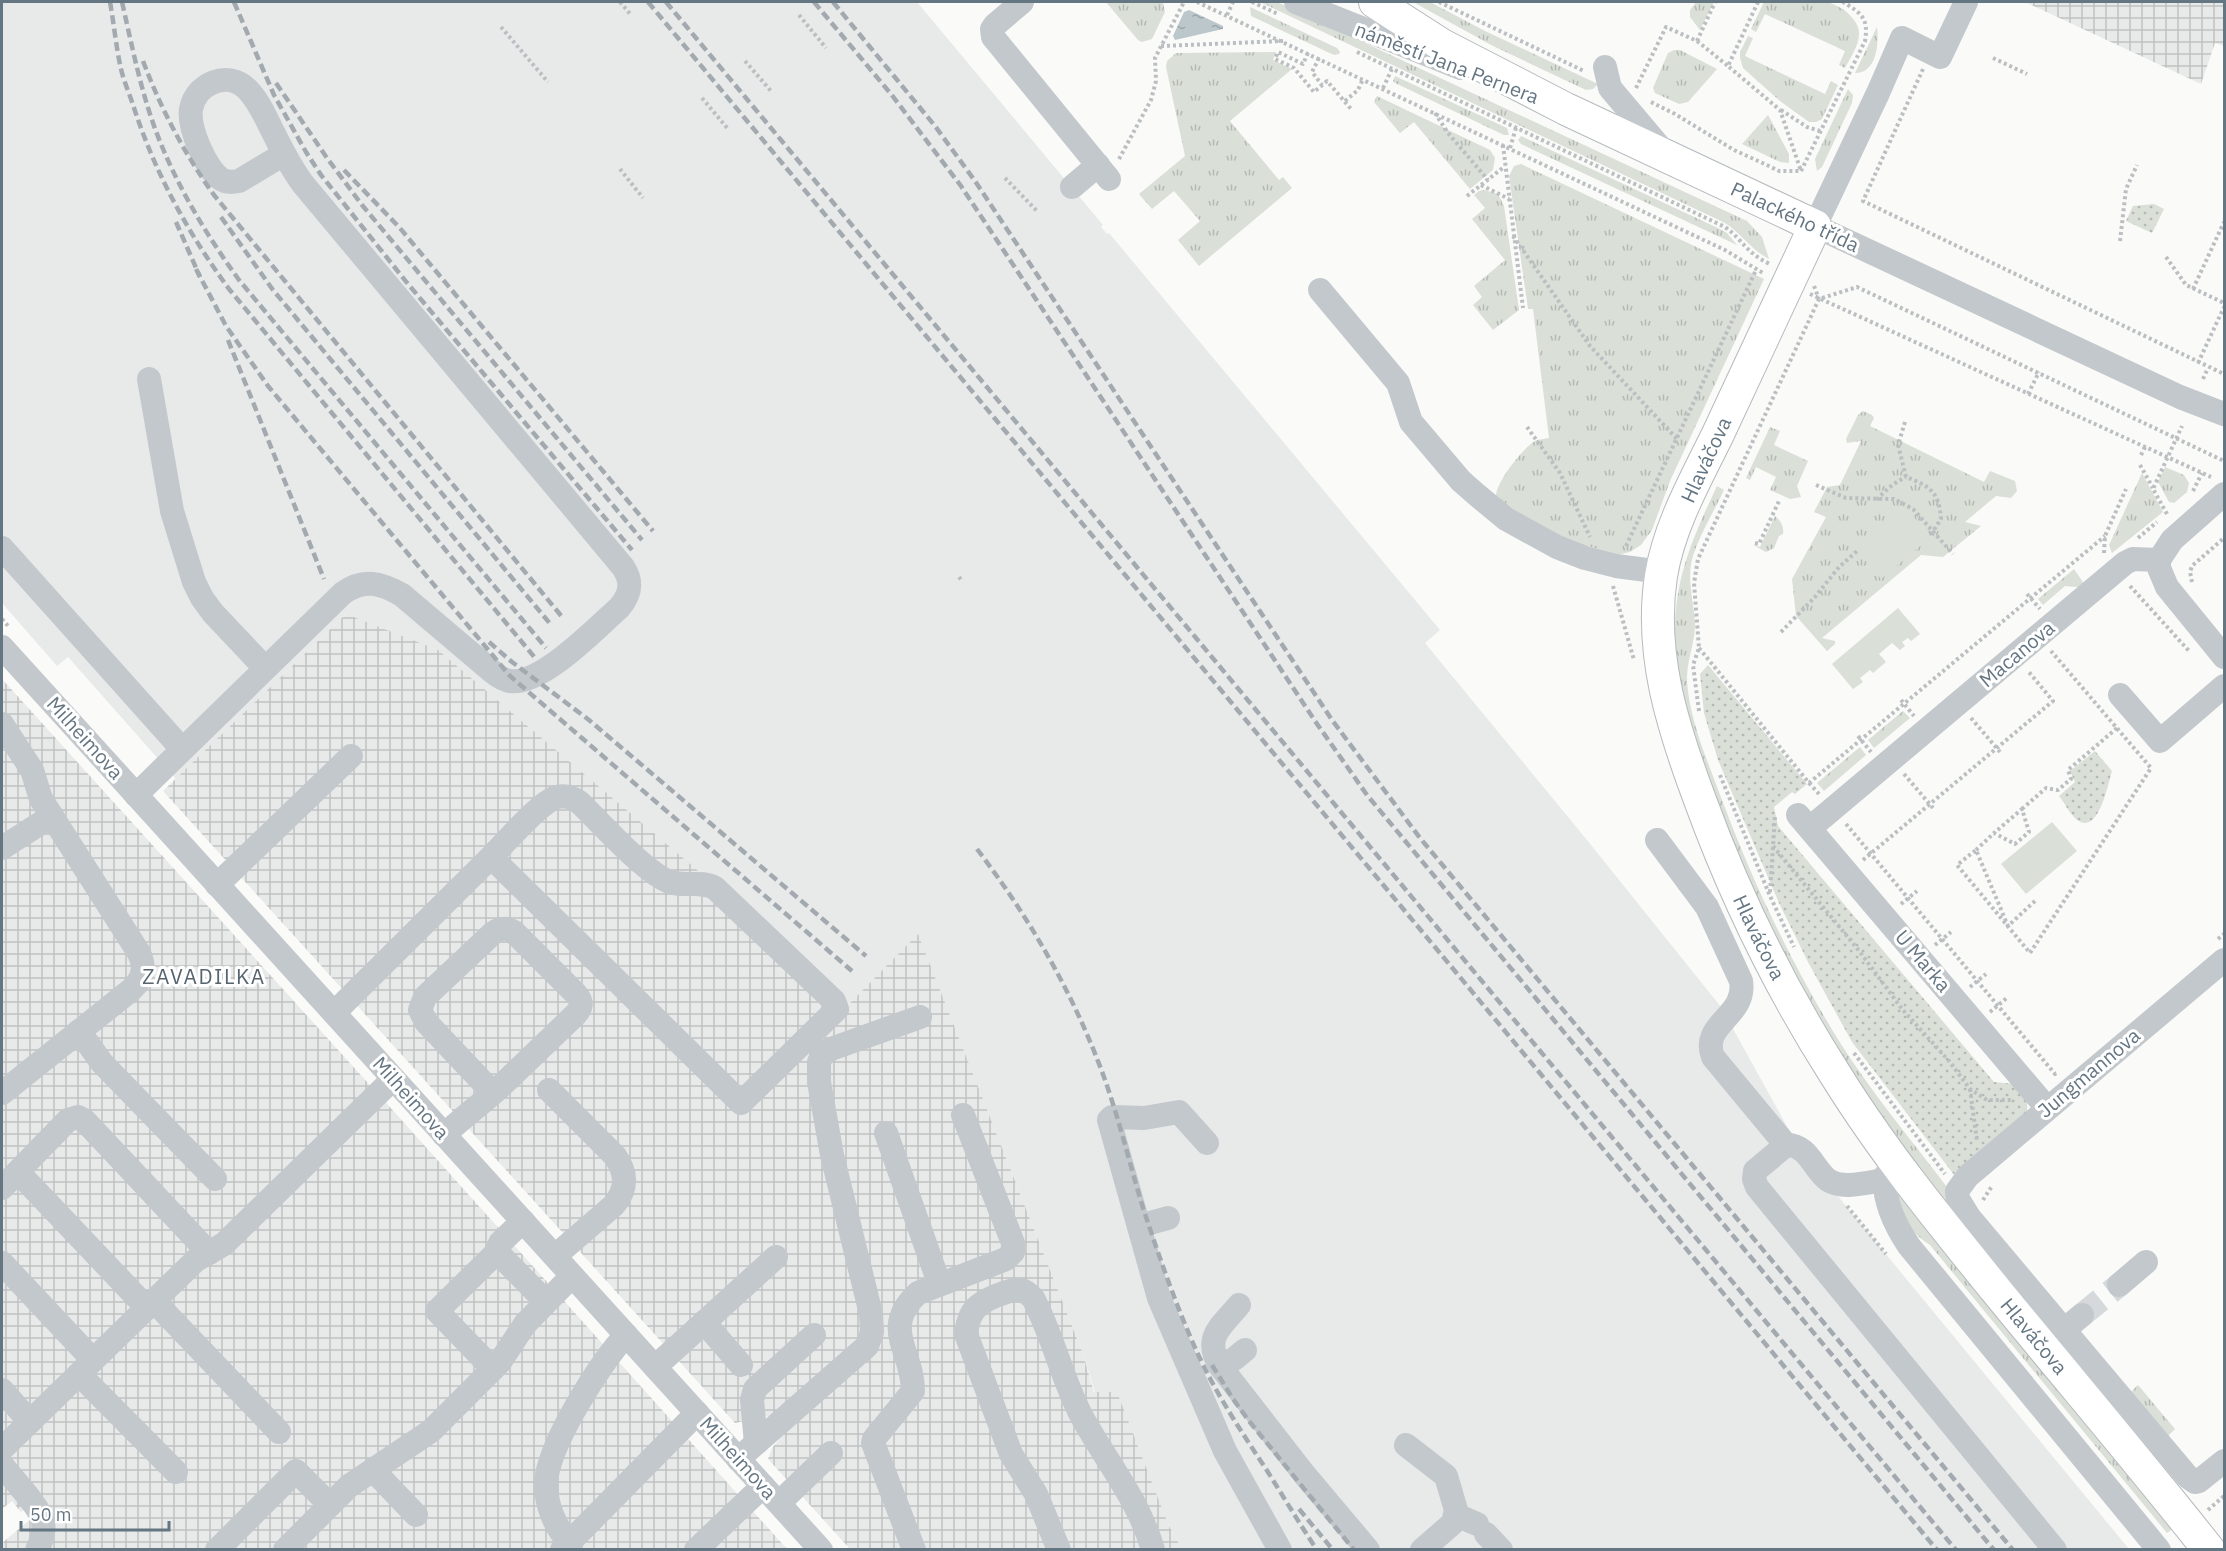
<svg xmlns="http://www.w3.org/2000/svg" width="2226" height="1551" font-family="'IBM Plex Sans',sans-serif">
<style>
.built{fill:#e8e9e9}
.industrial{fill:url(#industrial-grid)}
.grass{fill:url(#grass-tufts)}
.park{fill:url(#park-dots)}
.garden{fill:#dadfd7}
.water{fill:url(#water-ripples)}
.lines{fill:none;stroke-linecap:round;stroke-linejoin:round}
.minor-tunnel{stroke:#d5d9db;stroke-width:24;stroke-dasharray:24 12;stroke-linecap:butt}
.major-casing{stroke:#b5babe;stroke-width:34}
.path{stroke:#bbbfc2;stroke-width:4;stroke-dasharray:3 3;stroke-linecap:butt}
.minor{stroke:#c3c8cc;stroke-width:24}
.major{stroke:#fff;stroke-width:32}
.rail{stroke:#a2aab0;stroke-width:4.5;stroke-dasharray:9 4.5;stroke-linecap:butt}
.labels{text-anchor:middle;stroke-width:6;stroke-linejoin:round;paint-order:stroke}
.street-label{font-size:20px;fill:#657683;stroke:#fff}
.neighbourhood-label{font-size:21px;letter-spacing:1.5px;fill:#57646e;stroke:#fff}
</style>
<defs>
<pattern id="industrial-grid" width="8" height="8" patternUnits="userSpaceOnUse" patternTransform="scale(1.5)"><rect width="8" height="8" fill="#e8e9e9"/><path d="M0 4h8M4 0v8" fill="none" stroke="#c0c1c2"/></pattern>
<pattern id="grass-tufts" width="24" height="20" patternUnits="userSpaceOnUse" patternTransform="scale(1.5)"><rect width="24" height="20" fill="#dadfd7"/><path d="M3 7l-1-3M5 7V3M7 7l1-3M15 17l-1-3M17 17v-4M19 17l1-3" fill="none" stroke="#b4b9b4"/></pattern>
<pattern id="park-dots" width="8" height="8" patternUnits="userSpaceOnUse" patternTransform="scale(1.5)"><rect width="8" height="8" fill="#dadfd7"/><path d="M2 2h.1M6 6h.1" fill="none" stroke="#b4b9b4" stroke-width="1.8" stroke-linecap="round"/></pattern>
<pattern id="water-ripples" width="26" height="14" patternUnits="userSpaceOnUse" patternTransform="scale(1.5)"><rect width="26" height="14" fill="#bbc7cb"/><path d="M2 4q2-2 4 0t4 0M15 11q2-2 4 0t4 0" fill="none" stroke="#9ca6aa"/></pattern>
</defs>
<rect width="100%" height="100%" fill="#fafaf8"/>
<path class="built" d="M2,2H917L1103,225L1101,227L1107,234L1109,233L1440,630L1425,643L1587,840L1721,1007L1800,1150L2129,1549H1182L1095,1392L1083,1354L918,935L847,1006L346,614L176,779L68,657L57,666L2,603Z"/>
<g class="industrial">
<path d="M2025,2H2224V46L2215,43L2201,84Z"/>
<path d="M346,614L438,650L729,897L847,1006L918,934L1083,1354L1094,1392H1117L1168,1524L1182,1549H850L768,1459L772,1448L784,1434L769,1416L735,1423L163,791Z"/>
<path d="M2,679L397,1115L787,1549H2V1543L32,1518L25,1509L21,1512L12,1501L2,1509Z"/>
</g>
<g class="grass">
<path d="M1106,2H1163L1165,12L1152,39L1142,42L1138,40Z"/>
<path d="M1260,2H1277L1747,221L1762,237L1769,259C1750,249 1742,234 1725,223Z"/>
<path d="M1413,2H1430L1485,31L1598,84L1593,89L1586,90L1493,46Z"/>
<path d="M1696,2H1714L1700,30L1690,17V10Z"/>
<path d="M1764,2C1784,1 1805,0 1825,2C1838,3 1860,19 1859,34C1859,46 1850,58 1845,68L1839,65L1845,51L1765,14L1756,32L1751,29Z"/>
<path d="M1250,7L1337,48L1340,52L1339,54L1334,55L1251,16Z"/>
<path d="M1877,27C1879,43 1877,73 1855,73Z"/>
<path d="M1748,36L1753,38L1745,56L1825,94L1831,81L1838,85L1822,119L1816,122H1809L1780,101L1743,68L1740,58V52Z"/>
<path d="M1674,50H1680L1717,69L1688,102L1679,104L1655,93L1653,88L1668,53Z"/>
<path d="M1276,52L1273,60L1292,69L1230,121L1279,180L1283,177L1292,188L1199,266L1178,240L1200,221L1174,191L1152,209L1139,194L1185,156L1166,67L1167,61L1176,53Z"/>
<path d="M1395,76L1507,128L1509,135H1504L1395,83L1393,81Z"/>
<path d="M1848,89L1853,95L1852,103L1822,167L1817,171L1815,159Z"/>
<path d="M1377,96L1490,150L1495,158L1493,170L1470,189L1414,122L1400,133L1374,102Z"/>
<path d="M1768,115L1789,154V163L1780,162L1742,144Z"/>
<path d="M1521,136L1720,229L1727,233L1737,245L1521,144L1518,140Z"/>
<path d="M1521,164L1764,279L1670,481L1652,530L1641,545L1630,552L1617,555L1560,538L1520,517L1496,496C1496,482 1523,448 1535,441C1539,439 1545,439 1549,438L1533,309H1528L1509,176L1514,166Z"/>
<path d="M1484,190L1498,194L1504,206L1519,310L1493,330L1473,305L1482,297L1474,286L1505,260L1472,219L1485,208L1474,195L1479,191Z"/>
<path d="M1863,411L1872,415L1874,418L1870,426L1984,482L1990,471L2015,481L2017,491L2011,498L1996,496L1965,522L1981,526L1943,557L1921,555L1822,638L1835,641V644L1827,651L1796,616L1792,579L1826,517L1814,512L1827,487L1840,485L1861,441L1847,443L1846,439L1858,415Z"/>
<path d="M1770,427L1780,431L1774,445L1808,461L1797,486L1801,497L1790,499L1770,490L1776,477L1756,467L1750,480L1746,478Z"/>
<path d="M2165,467L2184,475L2189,483L2187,492L2174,503L2169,502L2158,482Z"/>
<path d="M2142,473L2163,512L2112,553L2109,545Z"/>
<path d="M1717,486L1724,490C1714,511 1700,534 1693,556C1686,578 1694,601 1695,624C1695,644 1686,662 1687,682C1690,722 1708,762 1722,800C1753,883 1792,965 1839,1041C1871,1092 1913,1142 1950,1191L1957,1220C1927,1180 1896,1141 1868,1100C1801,1002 1749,894 1709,783C1691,733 1672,679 1675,624C1677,572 1695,533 1717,486Z"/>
<path d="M1775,516C1781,521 1784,526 1783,534L1779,536L1774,548L1766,552L1753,545L1760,547Z"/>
<path d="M2074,569L2087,588L2065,586L2043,605L2038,599Z"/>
<path d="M1903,711L1910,718L1874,748L1868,740Z"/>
<path d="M1860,747L1866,755L1824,791L1817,783Z"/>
<path d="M1895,1187L2174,1528L2167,1533L1930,1245C1905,1229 1903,1215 1895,1187Z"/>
<path d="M2138,1385L2175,1429L2168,1436L2131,1392Z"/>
</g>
<g class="park">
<path d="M2154,204L2164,209L2152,233L2126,221L2133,206Z"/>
<path d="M1708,665L1807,784L1795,794L1792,792L1774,807L1778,826L1994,1082L2015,1084C2024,1094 2030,1101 2026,1115L1955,1176L1852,1042L1809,964L1779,903L1718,760L1704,713L1700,674Z"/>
<path d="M2095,751L2112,771C2108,784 2098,838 2076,819C2069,813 2065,803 2059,796L2075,782L2070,771Z"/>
</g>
<g class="garden">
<path d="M1905,507L1931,537L1881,579L1856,549Z"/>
<path d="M1898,608L1920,634L1911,641L1908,638L1902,642L1905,646L1900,650L1892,643L1879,654L1886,662L1873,673L1870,670L1860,678L1863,682L1853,689L1832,664Z"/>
<path d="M2052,822L2077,851L2026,894L2001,864Z"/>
</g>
<path class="water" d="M1189,10L1223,26V29L1175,40L1173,36L1184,12Z"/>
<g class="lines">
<path class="minor-tunnel" d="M2082,1315L2119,1285"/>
<g class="major-casing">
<g id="major">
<path id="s1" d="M1375,2L1442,45L1566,109L1815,226C1783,296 1750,365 1718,434C1696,479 1669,526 1661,576C1649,654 1673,728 1700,800C1735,896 1780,988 1835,1074C1882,1150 1939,1220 1995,1289C2066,1376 2139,1461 2209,1550"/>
</g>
</g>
<g class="path">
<path d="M620,2L631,15"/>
<path d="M1197,2L1725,250L1763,273"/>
<path d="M1252,2L1278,14"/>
<path d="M1439,2L1584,71"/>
<path d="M1758,2L1728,66L1780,110L1801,171"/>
<path d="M799,15L826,48"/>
<path d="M1227,15L1233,2"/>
<path d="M501,27L548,82"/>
<path d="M1697,41L1715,2"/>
<path d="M1161,46L1283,41"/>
<path d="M1357,52L1725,227C1744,241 1746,253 1770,264"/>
<path d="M1308,53L1303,64L1278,52L1275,59L1294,68L1314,92L1327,81L1351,109"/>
<path d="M1319,58L1312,72L1322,85"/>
<path d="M1993,58L2027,74"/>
<path d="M745,61L771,91"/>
<path d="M1923,69L1863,201L2224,374"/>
<path d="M1383,88L1392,69"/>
<path d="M1636,88L1666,27L1697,41L1728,66"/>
<path d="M702,98L728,129"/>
<path d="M1345,101L1358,90L1363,79"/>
<path d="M1651,102L1675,114L1734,150L1771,167L1779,171H1801"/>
<path d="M1781,110L1807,127L1820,131"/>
<path d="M1435,113L1448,133L1488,180"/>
<path d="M1503,145L1523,308"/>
<path d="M1510,148L1516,128"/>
<path d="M1119,159L1151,100L1156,81L1155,58L1184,2"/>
<path d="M620,169L643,198"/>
<path d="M1801,171L1865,41C1869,18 1861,13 1843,2"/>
<path d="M1005,178L1037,211"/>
<path d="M1481,185L1509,199"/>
<path d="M1467,196L1504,167"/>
<path d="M1513,236L1590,346L1677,439"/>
<path d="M2120,241L2126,189L2137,165"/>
<path d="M2166,257L2186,285L2224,303"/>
<path d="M1814,286L1819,299"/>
<path d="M2193,289L2224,222"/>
<path d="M1810,294L2211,477"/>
<path d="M2198,363L2224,307"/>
<path d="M2203,379L2208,368"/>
<path d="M2028,394L2039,372"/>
<path d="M1905,422L1898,445L1906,477C1930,486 1939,492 1941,519L1930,536"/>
<path d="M1527,427L1560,473L1590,537"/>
<path d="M2141,455L2145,447"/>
<path d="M2140,465L2153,488"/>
<path d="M1816,485L1846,498L1894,499L1913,509L1953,554"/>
<path d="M2193,491L2202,473"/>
<path d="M1877,500C1885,490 1894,483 1906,477"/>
<path d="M2167,514L2153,489L2182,426"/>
<path d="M2138,538L2157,522"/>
<path d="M1755,543L1759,544L1779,501"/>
<path d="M1626,546L1756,270"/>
<path d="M2104,553L2105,536L2126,489"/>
<path d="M959,577L962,581"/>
<path d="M2192,582L2190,572L2192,566L2224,538"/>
<path d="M1613,586L1634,660"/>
<path d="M2130,586L2189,651"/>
<path d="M2027,594L2040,609"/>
<path d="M2,619L9,627"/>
<path d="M1781,632L1815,597L1839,567L1857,551"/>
<path d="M1699,648L1809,783L2105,536"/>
<path d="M1901,700L1914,716"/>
<path d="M1699,711L1693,665L1699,648L1694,583L1698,559L1819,299L1857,287L2224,461"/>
<path d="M1971,718L2000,752"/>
<path d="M1858,736L1871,752"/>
<path d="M1904,774L1933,808"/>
<path d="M1720,775L1770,896L1794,947"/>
<path d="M1809,783L1819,794"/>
<path d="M2022,809L2046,788L2058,790L2071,779L2068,770L2117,728"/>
<path d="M1846,824L2055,1074L2057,1072"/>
<path d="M1773,846L1860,952L1902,1009L1949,1061L1970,1089L1987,1100H2011L2013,1099"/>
<path d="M1976,850L1994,833L2015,844L2029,832L2022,809L1994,833"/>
<path d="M1863,860L2053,701L2028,671"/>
<path d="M1770,892L1775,816"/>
<path d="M2035,901L2008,926L1976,850L1957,865L2030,953L2151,768L2051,651"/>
<path d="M1901,904L1917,891"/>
<path d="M2218,939L2224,934"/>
<path d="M1935,945L1951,932"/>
<path d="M1970,987L1986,974"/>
<path d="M1990,1012L2008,997"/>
<path d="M1854,1053L1945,1174"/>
<path d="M1970,1089L1977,1141"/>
<path d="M1983,1200L1992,1186"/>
<path d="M1847,1206L1886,1254"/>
<path d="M2208,1510L2224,1496"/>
</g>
<g class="minor">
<path d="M1022,2L995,25L992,29L993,37L1109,179"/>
<path d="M1296,2L1461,68"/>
<path d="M1966,2L1940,57L1902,38L1878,93L1815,226L2180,397L2224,414"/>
<path d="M1605,67L1610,88L1664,152"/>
<path d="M1072,187L1098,165"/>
<path d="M1320,290L1398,383L1411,422L1461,481L1477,495L1506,519L1557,547L1585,558L1616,566L1662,572"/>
<path d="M149,379L172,511L194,582L202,598L213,613L265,668"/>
<path d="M2224,494L2172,540L2159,560V568L2167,587L2224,657"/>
<path d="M2,548L182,749"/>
<path d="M2,647L821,1550"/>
<path d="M2120,695L2160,741L2224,686"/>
<path d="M2,724L32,770L41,799L139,953C146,968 143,979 131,990L2,1093"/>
<path d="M136,795L343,593C364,578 381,583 402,595L494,673C499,677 503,680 510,681C541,686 596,628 619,608C631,594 633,582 623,567L303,184C290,167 281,148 271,128C264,114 258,100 247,89C228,70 196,83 191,109C188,127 206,170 221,179C227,183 233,182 239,181L284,154"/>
<path d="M1798,815L2047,1108"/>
<path d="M1810,828L2125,563L2133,559L2159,560"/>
<path d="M1657,840L1707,907L1741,981C1747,1017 1700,1023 1713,1057L1786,1145"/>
<path d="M2,848L52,816"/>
<path d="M217,885L351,756"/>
<path d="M2224,960L1987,1160L1968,1176L1957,1191L1958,1199L1969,1217L2188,1477L2195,1482L2199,1481L2224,1461"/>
<path d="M334,1013L350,997L485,863L491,857C504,844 541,801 557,797C565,795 572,797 579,802C600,822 645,873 670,882C685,887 701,880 715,888L834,1001L837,1009L741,1103L491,857"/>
<path d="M79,1031L102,1063L215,1179"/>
<path d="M549,1090L615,1156C627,1173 627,1189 614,1205L555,1256"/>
<path d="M886,1133L939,1283"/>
<path d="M444,1135C462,1118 481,1104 499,1088L576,1014C583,1006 582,1001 576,994L514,932C506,927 500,928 493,933L425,997L420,1010L426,1022L493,1093"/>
<path d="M1207,1143L1179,1112L1144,1118L1112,1117L1109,1120L1159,1298L1225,1451L1280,1550"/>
<path d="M1892,1167L1885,1176C1883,1201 1895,1225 1909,1246L2159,1550"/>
<path d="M18,1172L147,1308"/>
<path d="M1885,1180C1869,1182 1843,1190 1828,1180C1814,1170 1808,1144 1786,1145L1755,1171L1754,1179L1757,1187L2055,1550"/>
<path d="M2,1188L68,1120L78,1117L85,1121L209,1253"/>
<path d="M1139,1226L1168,1218"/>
<path d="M497,1252L546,1302"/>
<path d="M2,1263L93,1360"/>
<path d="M2119,1285L2146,1262"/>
<path d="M154,1301L279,1432"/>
<path d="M704,1322L741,1365"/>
<path d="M2064,1330L2082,1315"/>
<path d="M1245,1350L1234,1359L1220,1366L1304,1474L1368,1550"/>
<path d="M1220,1366C1203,1337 1221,1327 1239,1305"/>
<path d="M655,1367L776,1257"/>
<path d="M493,1369L437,1311L497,1252L500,1243L523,1221"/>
<path d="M79,1374L176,1472"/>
<path d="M2,1390L30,1422"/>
<path d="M756,1443L752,1400L755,1389L814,1335"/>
<path d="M1406,1445L1446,1476L1456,1510L1453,1523L1422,1550"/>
<path d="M2,1449L196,1260L224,1244L393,1079"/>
<path d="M738,1459L867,1346L872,1332L871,1314L832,1155L819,1082V1062L823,1054L831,1049L920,1017"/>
<path d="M2,1465C11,1477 42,1509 43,1522C45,1532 41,1542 37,1550"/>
<path d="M373,1470L416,1515"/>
<path d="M779,1503L831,1453"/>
<path d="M1456,1515L1477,1524"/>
<path d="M1486,1534L1501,1550"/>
<path d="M569,1542C555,1527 546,1505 546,1484C547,1446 600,1363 626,1335"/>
<path d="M217,1550L296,1471L330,1505"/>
<path d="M285,1550L349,1486L431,1431L500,1362L525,1324L572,1276"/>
<path d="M562,1550L697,1413"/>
<path d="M696,1550L763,1486"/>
<path d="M914,1550L873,1443L874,1439L913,1391C913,1351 880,1328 918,1293L1006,1259L1013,1252V1243L963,1115"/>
<path d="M1059,1550L1036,1494L1011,1454L966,1334C967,1325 969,1315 976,1308C983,1300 1011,1288 1021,1290C1025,1291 1030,1295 1033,1298C1053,1336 1062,1379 1082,1417C1106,1461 1139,1500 1153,1550"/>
</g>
<use href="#major" class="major"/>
<g class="rail">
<path d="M110,2C114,24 116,47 121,69C124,82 130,95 134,108C156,175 188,233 229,289L536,659"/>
<path d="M122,2C133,50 142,98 161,144C181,193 208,237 239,280L546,648"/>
<path d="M234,2L274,95L306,152L321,175L408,284L632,550"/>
<path d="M648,2L1937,1550"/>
<path d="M666,2L1956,1550"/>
<path d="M814,2L891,94L961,186L1315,721L1367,795L1994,1550"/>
<path d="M833,2L935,126L975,181L1332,720L1420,838L2013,1550"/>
<path d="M143,61C161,109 184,153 214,195L563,618"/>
<path d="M276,83L327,158L362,205L642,540"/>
<path d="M344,170L399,227L653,531"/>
<path d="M221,217L273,290L552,626"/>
<path d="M176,222L200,277"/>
<path d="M196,269L226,326L268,386L510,676L852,971"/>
<path d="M228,340L324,579"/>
<path d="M489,642L512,662L589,720L866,956"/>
<path d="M977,849C1028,916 1071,989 1101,1069C1118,1114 1129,1162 1143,1208C1159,1256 1176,1306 1197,1352C1216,1394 1241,1431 1266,1469C1283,1496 1299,1523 1317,1550"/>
<path d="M1212,1365L1233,1399L1249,1421L1354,1550"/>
<path d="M1299,1509L1333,1550"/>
</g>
</g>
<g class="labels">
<g class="street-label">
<text transform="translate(1447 63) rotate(21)" y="7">náměstí Jana Pernera</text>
<text transform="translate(1795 217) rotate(25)" y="7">Palackého třída</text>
<text transform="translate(1706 460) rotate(-65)" y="7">Hlaváčova</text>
<text transform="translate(2017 654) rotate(-40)" y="7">Macanova</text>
<text transform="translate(85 738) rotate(48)" y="7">Milheimova</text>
<text dy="7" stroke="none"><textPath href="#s1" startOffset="1257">Hlaváčova</textPath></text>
<text transform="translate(1923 961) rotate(50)" y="7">U Marka</text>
<text transform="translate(2089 1073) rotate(-40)" y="7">Jungmannova</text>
<text transform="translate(411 1098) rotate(48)" y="7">Milheimova</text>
<text dy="7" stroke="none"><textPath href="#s1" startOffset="1743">Hlaváčova</textPath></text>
<text transform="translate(738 1458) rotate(48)" y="7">Milheimova</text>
</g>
<g class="neighbourhood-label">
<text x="204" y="984">ZAVADILKA</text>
</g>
</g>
<rect width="2226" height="1551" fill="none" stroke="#657683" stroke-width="6"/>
<path d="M21 1521v9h148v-9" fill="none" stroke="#657683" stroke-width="3"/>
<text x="30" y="1521" font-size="18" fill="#657683" stroke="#ffffff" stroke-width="4.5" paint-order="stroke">50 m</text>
</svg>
